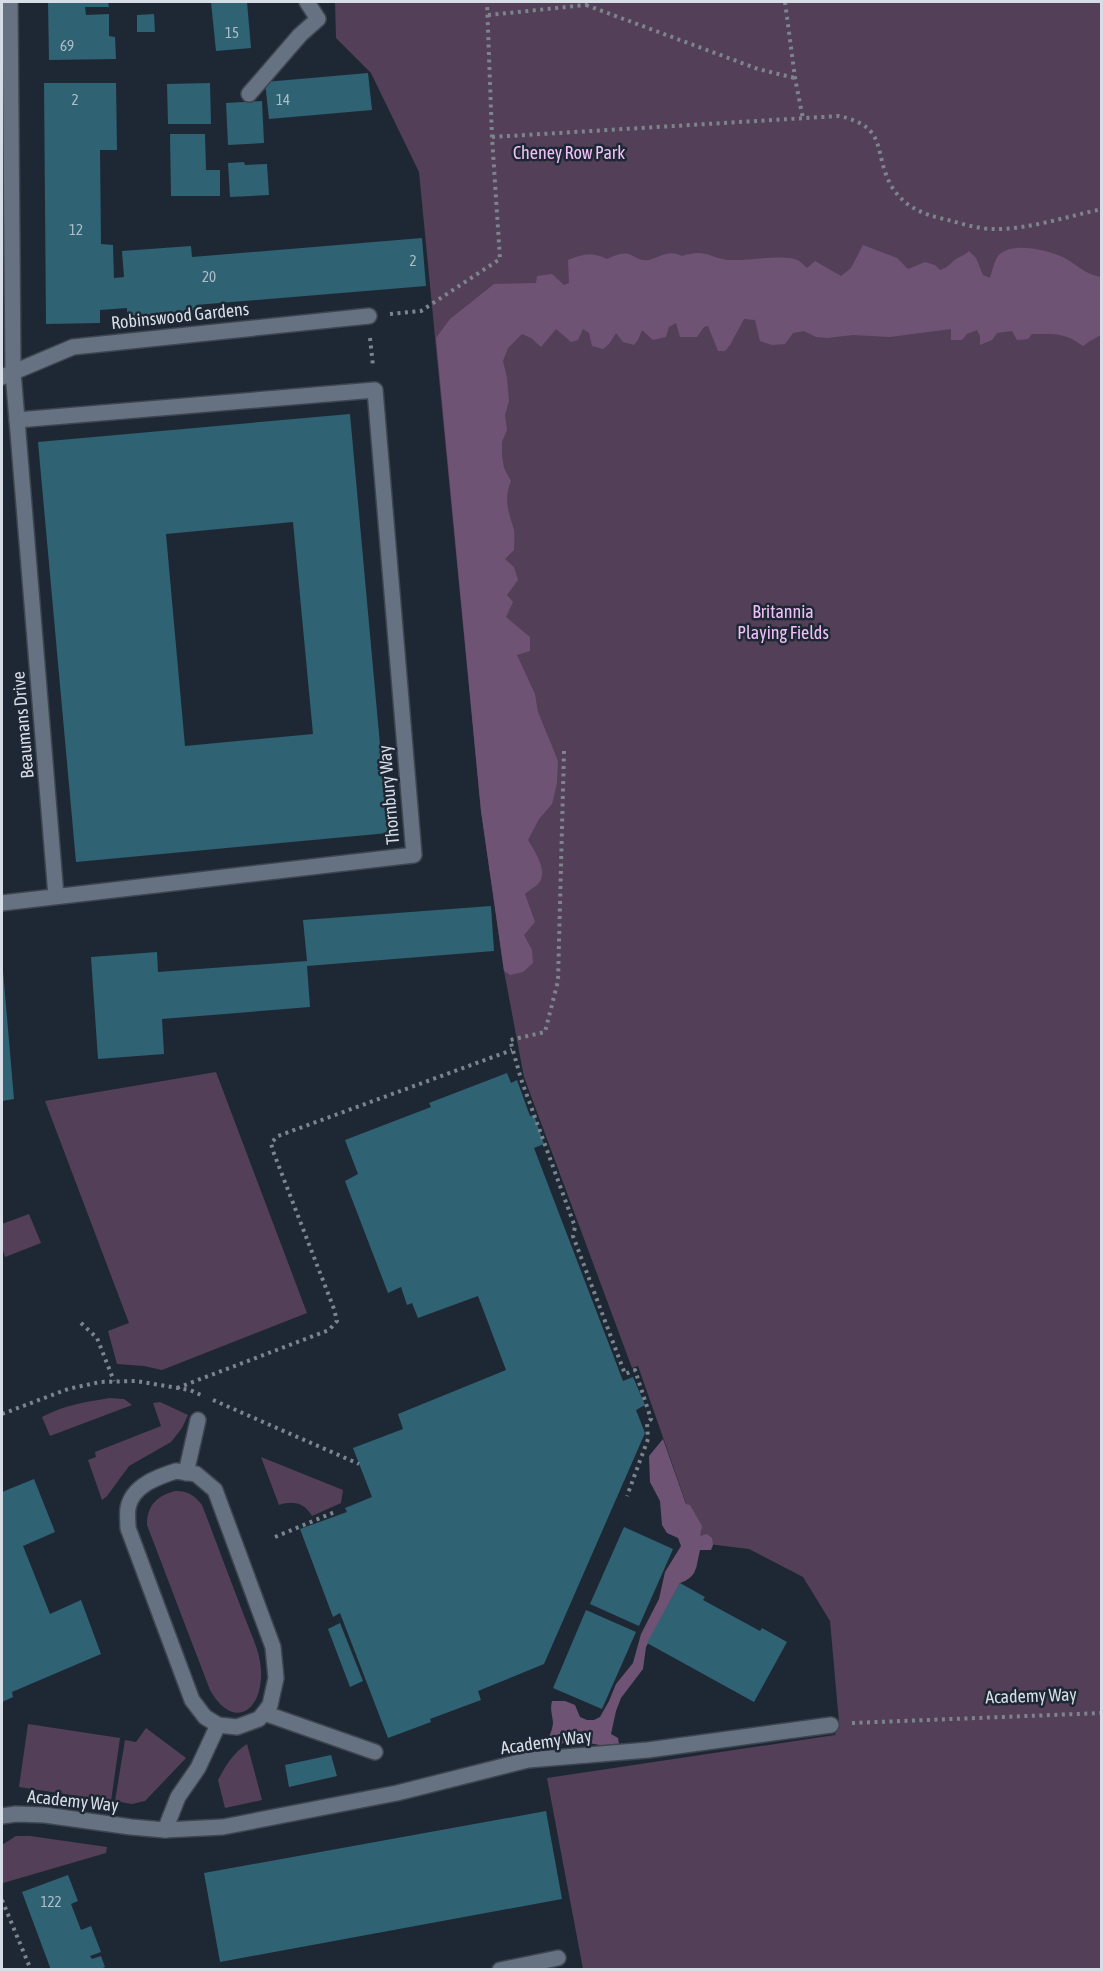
<svg xmlns="http://www.w3.org/2000/svg" width="1103" height="1971" font-family="'Asap Condensed',sans-serif">
<style>
.green{fill:#543f58}
.forest{fill:#6f5374}
.building{fill:#2f6273;fill-rule:evenodd}
.lines{fill:none;stroke-linecap:round;stroke-linejoin:round}
.service-casing{stroke:#3e4550;stroke-width:18}
.pedestrian-casing{stroke:#3e4550;stroke-width:18}
.minor-casing{stroke:#3e4550;stroke-width:18}
.path{stroke:#7c848e;stroke-width:4;stroke-dasharray:3 4.5;stroke-linecap:butt}
.service{stroke:#667281;stroke-width:15}
.pedestrian{stroke:#667281;stroke-width:15}
.minor{stroke:#667281;stroke-width:15}
.labels{text-anchor:middle;stroke-width:5;stroke-linejoin:round;paint-order:stroke}
.number-label{font-size:15px;fill:#adbec9}
.park-label{font-size:18px;fill:#efc0f8;stroke:#1e2834}
.street-label{font-size:18px;fill:#d7dde6;stroke:#1e2834}
</style>
<rect width="100%" height="100%" fill="#1e2834"/>
<g class="green">
<path d="M335,2H1101V1969H583L547,1778L835,1735L839,1722L830,1621L803,1577L749,1549L700,1543L638,1366L632,1368L524,1077L504,971L481,811L419,172L371,73L336,38Z"/>
<path d="M216,1072L307,1313L162,1370L144,1366L117,1364L108,1331L129,1323L45,1101Z"/>
<path d="M29,1214L41,1243L5,1257L2,1247V1224Z"/>
<path d="M110,1398L124,1399L132,1405L50,1436L42,1417C64,1405 86,1402 110,1398Z"/>
<path d="M160,1402L188,1415L182,1428L171,1442L129,1466L107,1496L102,1500L88,1460L96,1457L95,1452L161,1426L153,1403Z"/>
<path d="M261,1457L343,1490L341,1503L312,1516C305,1503 293,1500 279,1505Z"/>
<path d="M175,1491C188,1491 194,1495 202,1505C216,1541 229,1577 243,1613C250,1632 260,1651 261,1670C263,1712 233,1731 210,1690L147,1525C147,1505 157,1496 175,1491Z"/>
<path d="M28,1724L120,1738L111,1801L19,1787Z"/>
<path d="M146,1728L186,1758L145,1801L132,1804L115,1801L125,1740L136,1742Z"/>
<path d="M247,1744L262,1800L225,1808L218,1780C226,1765 233,1753 247,1744Z"/>
<path d="M16,1836H30L107,1847L106,1853L3,1883L2,1878V1845Z"/>
</g>
<g class="forest">
<path d="M863,245L897,258L908,269L925,262L935,265L940,270C949,267 949,264 956,259C961,256 965,255 969,251L976,258L983,275L990,278C992,272 994,261 998,256C1010,241 1046,250 1060,256C1077,263 1081,273 1101,277V335L1090,341L1083,346C1064,332 1055,334 1032,334L1028,339L1017,340L1012,331L997,333L992,340L980,345V336L977,330L967,334L962,340H951V329L890,337L853,335L827,338L816,337L804,331L793,333L785,344L772,345L760,341L755,320L744,319L730,345L725,351H718L708,326L704,327L697,337H680L676,323L669,327L666,337L653,340L642,330L638,340L634,345L623,342L616,333L609,344L603,349L592,346L589,333L583,329L578,340L571,342L556,329L541,347L531,338L522,334L508,348L503,361L507,378L509,401L505,415L507,430L502,442V456L504,468L511,481C503,500 509,513 514,530C515,536 514,544 514,550L505,559L514,567L518,580L507,595L513,602L506,617L530,637V651L517,655L535,694L538,712L558,761L557,783L552,804L539,819L528,840C535,852 550,873 537,885C533,888 528,891 525,894L535,922L524,935L532,950L533,963L523,972L510,975L504,971L481,811L436,338L450,319L494,284L536,283L537,276L552,274L564,285L569,283L568,260C582,254 593,252 607,259C614,256 623,251 631,255C637,258 640,261 649,260C661,257 668,249 682,256C708,248 709,259 731,260C748,261 783,254 797,260C801,261 804,266 807,268L815,261L841,276L851,268Z"/>
<path d="M663,1439L686,1504L690,1505L702,1526L700,1536L707,1534L712,1538L713,1545L711,1550H700C696,1566 698,1577 680,1583L646,1647L643,1669L621,1698L616,1711L611,1734L618,1738L619,1744L605,1746L573,1740L554,1746L547,1743C549,1736 553,1729 553,1722C552,1713 550,1710 552,1701H565L575,1705L580,1717L587,1720H594L600,1717L609,1701L616,1684L633,1663L641,1634L659,1599L665,1572L681,1546L678,1538L667,1533L662,1525L660,1501L650,1482L649,1456Z"/>
</g>
<g class="building">
<path d="M48,2H108L109,7H85L86,15L109,14V36L115,37L116,59L49,60Z"/>
<path d="M211,2H247L251,48L216,51Z"/>
<path d="M154,14L155,32H137V15Z"/>
<path d="M368,73L372,110L269,119L265,82Z"/>
<path d="M44,83H116L117,150H100L101,244L113,245L114,278L124,277L122,251L191,246L192,257L422,238L426,286L196,305V311L127,317V308L100,310V323L46,324Z"/>
<path d="M210,83L211,124H168L167,84Z"/>
<path d="M262,101L264,143L228,145L226,103Z"/>
<path d="M170,134H205L206,170H220V196H171Z"/>
<path d="M244,162L245,165L267,164L269,195L230,197L228,163Z"/>
<path d="M350,414L388,833L76,862L38,442ZM293,522L313,734L185,746L166,534Z"/>
<path d="M491,906L494,951L307,966L310,1007L162,1019L164,1054L98,1059L91,957L157,952L158,972L307,961L303,920Z"/>
<path d="M2,971H3L14,1099L2,1101Z"/>
<path d="M507,1073L511,1083L517,1080L530,1116L534,1115L544,1144L534,1148L623,1381L633,1377L645,1405L636,1410L645,1433L544,1664L478,1691L481,1700L430,1719L431,1722L388,1738L340,1613L333,1617L300,1529L347,1512L345,1508L372,1497L353,1448L403,1429L398,1414L506,1370L478,1296L418,1318L412,1303L407,1305L401,1287L388,1293L345,1181L358,1174L345,1140L431,1107L429,1103Z"/>
<path d="M34,1479L55,1532L23,1546L50,1614L81,1600L101,1654L12,1692L13,1697L2,1702V1492Z"/>
<path d="M624,1527L673,1549L639,1626L590,1604Z"/>
<path d="M680,1583L705,1597L703,1600L760,1631L762,1628L787,1642L754,1702L647,1643Z"/>
<path d="M586,1610L636,1632L602,1709L553,1688Z"/>
<path d="M340,1623L363,1681L350,1687L328,1629Z"/>
<path d="M331,1755L337,1776L289,1787L285,1765Z"/>
<path d="M546,1811L562,1899L220,1962L204,1873Z"/>
<path d="M68,1875L78,1901L71,1904L81,1930L91,1926L101,1952L90,1956L92,1959L101,1956L105,1967L98,1970H51L22,1892Z"/>
</g>
<g class="lines">
<g class="service-casing">
<g id="service">
<path d="M176,1471L196,1474L215,1490L273,1647L276,1678L270,1705L264,1713L259,1719L237,1727L218,1725L205,1717L192,1700L128,1528C128,1522 127,1514 128,1508C132,1486 157,1477 176,1471Z"/>
<path d="M186,1473L198,1420"/>
<path d="M264,1713L375,1752"/>
<path d="M165,1830L178,1797L198,1768L218,1725"/>
<path d="M500,1970L558,1958"/>
</g>
</g>
<g class="pedestrian-casing">
<g id="pedestrian">
<path d="M13,372L17,420"/>
<path d="M2,377L73,347L369,316"/>
</g>
</g>
<g class="minor-casing">
<g id="minor">
<path d="M10,2L13,372"/>
<path d="M249,94L300,35L318,19L307,2"/>
<path d="M2,903L414,855L375,390L17,420L56,896"/>
<path d="M2,1816L16,1814L45,1815L131,1827L165,1830L223,1827L397,1793L528,1760L648,1750L831,1725"/>
</g>
</g>
<g class="path">
<path d="M785,2L795,78L803,119"/>
<path d="M586,5L758,69L795,78"/>
<path d="M488,15L586,5L590,2"/>
<path d="M492,137L839,116C890,127 872,153 892,187C905,207 922,214 944,219C960,223 977,229 994,229C1026,230 1069,216 1102,209"/>
<path d="M390,314L421,311L500,259L492,137L487,2"/>
<path d="M370,338L373,366"/>
<path d="M564,751L558,981L545,1032L510,1040L521,1079L575,1227L573,1236L625,1374L635,1370L651,1419L647,1423L648,1439L627,1496"/>
<path d="M81,1323L97,1338L114,1381"/>
<path d="M177,1388L329,1330L337,1321L334,1309L273,1151L271,1143L278,1136L512,1050"/>
<path d="M213,1400L359,1464"/>
<path d="M2,1414L68,1389L100,1382L136,1381L190,1390L201,1395"/>
<path d="M275,1537L337,1511"/>
<path d="M852,1723L1102,1713"/>
<path d="M2,1900L31,1970"/>
</g>
<use href="#service" class="service"/>
<use href="#pedestrian" class="pedestrian"/>
<use href="#minor" class="minor"/>
</g>
<g class="labels">
<g class="number-label">
<text x="232" y="38">15</text>
<text x="67" y="51">69</text>
<text x="75" y="105">2</text>
<text x="283" y="105">14</text>
<text x="76" y="235">12</text>
<text x="413" y="266">2</text>
<text x="209" y="282">20</text>
<text x="51" y="1907">122</text>
</g>
<g class="park-label">
<text x="569" y="159">Cheney Row Park</text>
<text x="783" y="618">Britannia<tspan x="783" dy="21">Playing Fields</tspan></text>
</g>
<g class="street-label">
<text transform="translate(180 316) rotate(-6)" y="6">Robinswood Gardens</text>
<text transform="translate(23 725) rotate(-95)" y="6">Beaumans Drive</text>
<text transform="translate(389 795) rotate(-95)" y="6">Thornbury Way</text>
<text transform="translate(1031 1696) rotate(-2)" y="6">Academy Way</text>
<text transform="translate(546 1742) rotate(-8)" y="6">Academy Way</text>
<text transform="translate(73 1801) rotate(6)" y="6">Academy Way</text>
</g>
</g>
<rect width="1103" height="1971" fill="none" stroke="#d7dde6" stroke-width="6"/>
</svg>
